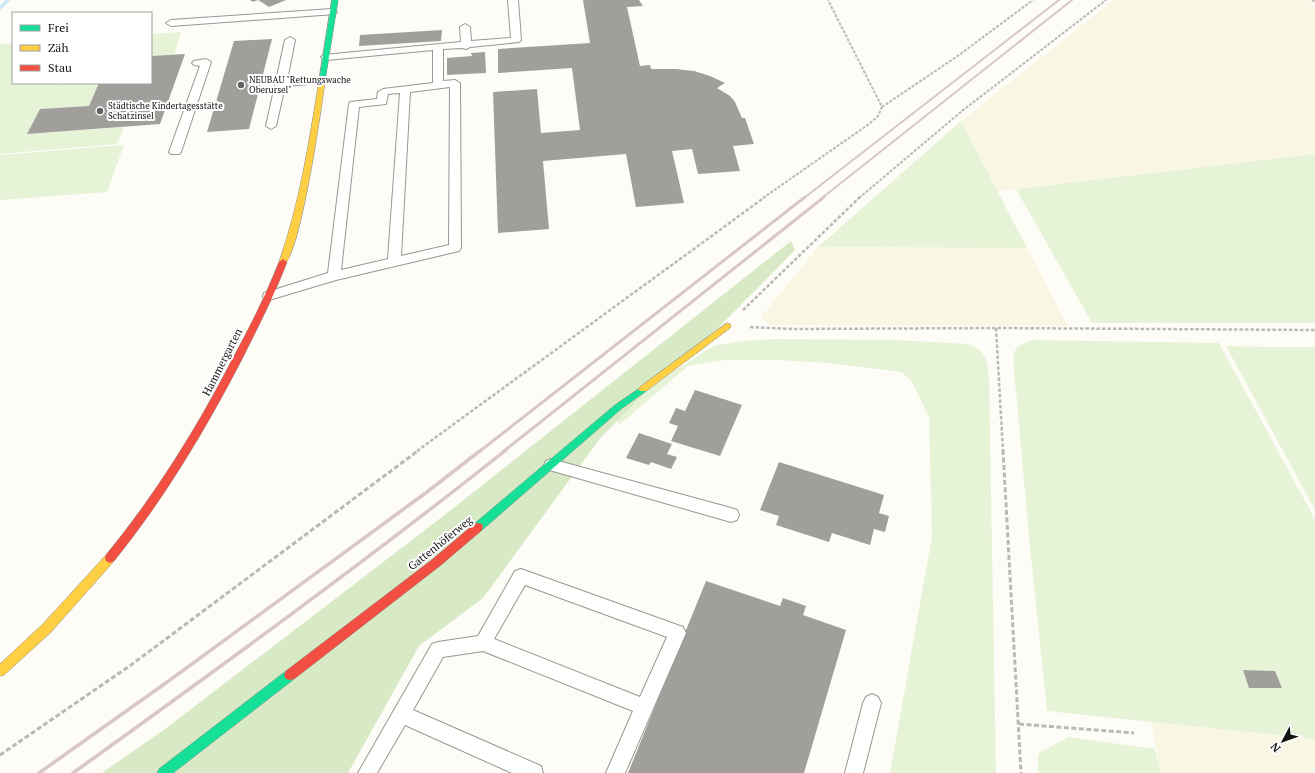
<svg xmlns="http://www.w3.org/2000/svg" width="1315" height="773" font-family="'PT Serif',serif">
<style>
.farmland{fill:#f9f7e4}
.green{fill:#e7f3d7}
.forest{fill:#d8eac5}
.lines{fill:none;stroke-linecap:round;stroke-linejoin:round}
.stream{fill:#cde8f7;fill-rule:evenodd}
.building{fill:#a19f9c}
.lane-casing{stroke:#979795;stroke-width:2}
.fast-casing{stroke:#8e8d8b;stroke-width:1}
.slow-casing{stroke:#8e8d8b;stroke-width:1}
.jam-casing{stroke:#8e8d8b;stroke-width:1}
.path-far2{stroke:#b9b9b8;stroke-width:2;stroke-dasharray:3 1.5;stroke-linecap:butt}
.path-far1{stroke:#b9b9b8;stroke-width:2.5;stroke-dasharray:3.5 2;stroke-linecap:butt}
.path{stroke:#b9b9b8;stroke-width:3;stroke-dasharray:5 2.5;stroke-linecap:butt}
.lane{fill:#fffffe;fill-rule:evenodd}
.fast{fill:#16e098;fill-rule:evenodd}
.slow{fill:#ffcf43;fill-rule:evenodd}
.jam{fill:#f24e42;fill-rule:evenodd}
.rail-far2{stroke:#d9c6c7;stroke-width:2}
.rail-far1{stroke:#d9c6c7;stroke-width:3}
.rail{stroke:#d9c6c7;stroke-width:3.5}
.poi-dot{fill:#646362;stroke:#fff;stroke-width:1.5}
.labels{text-anchor:middle;stroke-width:4;stroke-linejoin:round;paint-order:stroke}
.far-poi-label{font-size:9px;fill:#111;stroke:#fff;text-anchor:start}
.street-label{font-size:11px;fill:#111;stroke:#fff}
</style>
<rect width="100%" height="100%" fill="#fdfcf7"/>
<g class="farmland">
<path d="M1114,0H1307L1315,7V154L997,191L961,121Z"/>
<path d="M818,247L1027,248L1068,326L773,325L765,322L761,317Z"/>
<path d="M1151,722L1315,739V773H1161Z"/>
</g>
<g class="green">
<path d="M181,32L174,55L151,56V34Z"/>
<path d="M13,43V83H54L53,85L99,83L89,106L40,109L28,134L124,127L117,144L0,154V44Z"/>
<path d="M961,121L1027,248L818,247Z"/>
<path d="M124,145L107,192L0,200V155Z"/>
<path d="M1315,154V323H1092L1016,189Z"/>
<path d="M776,339L893,340L969,344C986,352 987,359 989,377L996,773H890L932,536L929,417L912,382L902,372L828,363L779,360H725L693,365L688,366L620,424L617,421L653,385L713,346L742,341Z"/>
<path d="M1032,340L1219,343L1315,519V739L1047,711L1029,537L1013,358C1015,345 1021,344 1032,340Z"/>
<path d="M1226,346L1268,347H1315V510Z"/>
<path d="M1068,737L1155,749L1161,773H1038V754Z"/>
</g>
<path class="forest" d="M791,241L795,250L718,328L661,377L601,437L483,598L419,646L348,773H102L165,729L442,517Z"/>
<g class="lines">
<path class="stream" d="M5,0H11L0,10V5Z"/>
</g>
<g class="building">
<path d="M250,0H286L269,7L258,0L253,2Z"/>
<path d="M583,0H639L643,6L627,7L640,66L650,65L651,69H676L694,71L710,76L725,83L717,88L730,96L735,102L742,118H745L754,144L733,146L740,171L698,174L692,149L672,151L684,203L636,207L626,154L543,161L549,229L498,233L493,92L537,89L541,133L580,130L572,68L498,73V49L590,43Z"/>
<path d="M442,30L441,41L359,46L360,35Z"/>
<path d="M272,39L249,129L207,132L234,41Z"/>
<path d="M485,52L486,73L447,75V58L472,56L471,53Z"/>
<path d="M185,54L160,124L27,134L40,109L89,106L99,83H151V56Z"/>
<path d="M695,390L742,405L720,456L671,441L678,426L669,423L676,408L685,411Z"/>
<path d="M639,433L672,444L667,454L677,457L671,469L651,462L649,465L626,458Z"/>
<path d="M779,462L884,495L879,513L889,516L885,532L874,529L870,545L832,533L829,542L776,525L779,516L760,510Z"/>
<path d="M706,581L780,606L783,598L806,606L803,615L846,630L804,773H628Z"/>
<path d="M1243,670L1275,671L1282,688H1249Z"/>
</g>
<g class="lines">
<g class="lane-casing">
<g id="lane">
<path d="M508,0H518L521,40L519,42L470,47L466,49L462,48L443,49V81L455,80L460,83L461,248L459,251L336,280L269,300L264,299L263,296L264,293L328,273L349,104L350,102L377,99L378,92L383,89L433,83V50L326,60L321,57L323,55L461,42L460,27L465,24L470,27L471,41L511,38ZM450,87L449,245L401,256L410,92ZM400,93L388,259L341,270L359,107L386,104L388,94Z"/>
<path d="M332,9L337,12L335,14L171,26L166,23L171,20Z"/>
<path d="M290,37L295,40L287,80L322,77L327,80L322,83L285,86L276,126L271,129L266,126L285,40Z"/>
<path d="M206,59L211,62L181,152L179,154H171L169,152L200,66L194,65L192,63L194,61Z"/>
<path d="M551,459L731,508L737,510L739,515L737,520L731,522L546,469L544,465L546,461Z"/>
<path d="M521,569L683,627L686,633L625,773H606L633,711L483,651L443,657L413,710L541,766L543,773H512L405,725L377,773H358L432,644L438,642L478,636L515,571ZM525,585L667,637L640,697L494,639Z"/>
<path d="M872,694L878,697L881,703L863,773H845L863,703L866,697Z"/>
</g>
</g>
<g class="fast-casing">
<g id="fast">
<path d="M332,0H338L325,81L322,83L319,81Z"/>
<path d="M643,386L646,387L648,389L646,391L621,409L482,530L478,531L474,530L473,527L474,524L615,405Z"/>
<path d="M290,670L294,671L296,675L294,679L173,773H157L159,769L286,671Z"/>
</g>
</g>
<g class="slow-casing">
<g id="slow">
<path d="M322,79L325,81C322,104 300,259 283,265L279,262C300,203 309,142 319,81Z"/>
<path d="M727,323L730,324L731,326L730,328L646,391H640L638,389L640,387Z"/>
<path d="M110,553L114,555L115,558L114,561L51,632L4,675L0,676V664L43,624L106,555Z"/>
</g>
</g>
<g class="jam-casing">
<g id="jam">
<path d="M283,259L287,262C274,296 257,329 241,361C204,432 164,499 114,561L110,563L106,561L105,558L106,555C156,494 197,428 233,358C250,327 266,295 279,262Z"/>
<path d="M478,523L482,524L483,527L482,530L441,565L294,679L290,680L286,679L284,675L286,671L433,559L474,524Z"/>
</g>
</g>
<g class="path-far2">
<path d="M1312,0L1315,2"/>
<path d="M882,107L959,55L1033,0"/>
<path d="M763,198L869,124L878,116L882,107L828,0"/>
<path d="M859,198L962,111L1106,0"/>
</g>
<g class="path-far1">
<path d="M743,310L860,197"/>
<path d="M750,327L792,329L996,328L1315,330"/>
<path d="M996,328L1003,451"/>
<path d="M417,451L765,197"/>
</g>
<g class="path">
<path d="M1003,450L1021,773"/>
<path d="M1019,724L1134,733"/>
<path d="M0,755L131,665L419,450"/>
</g>
<use href="#lane" class="lane"/>
<use href="#fast" class="fast"/>
<use href="#slow" class="slow"/>
<use href="#jam" class="jam"/>
<g class="rail-far2">
<path d="M804,198L1059,0"/>
<path d="M822,198L1072,0"/>
</g>
<g class="rail-far1">
<path d="M480,451L805,197"/>
<path d="M504,451L824,197"/>
</g>
<g class="rail">
<path d="M39,773L170,680L427,492L481,450"/>
<path d="M73,773C219,668 365,562 506,450"/>
</g>
</g>
<g class="poi-dot">
<circle cx="241" cy="85" r="4"/>
<circle cx="100" cy="111" r="4"/>
</g>
<g class="labels">
<g class="far-poi-label">
<text x="249" y="83">NEUBAU "Rettungswache<tspan x="249" dy="10">Oberursel"</tspan></text>
<text x="108" y="109">Städtische Kindertagesstätte<tspan x="108" dy="10">Schatzinsel</tspan></text>
</g>
<g class="street-label">
<text transform="translate(222 362) rotate(-63)" y="4">Hammergarten</text>
<text transform="translate(440 543) rotate(-39)" y="4">Gattenhöferweg</text>
</g>
</g>
<rect x="12" y="12" width="140" height="72" fill="#ffffff" stroke="#a0a0a0"/>
<rect x="20" y="25" width="20" height="6" fill="#16e098" stroke="#a0a0a0"/>
<text x="48" y="32" font-size="12" fill="#111111">Frei</text>
<rect x="20" y="45" width="20" height="6" fill="#ffcf43" stroke="#a0a0a0"/>
<text x="48" y="52" font-size="12" fill="#111111">Zäh</text>
<rect x="20" y="65" width="20" height="6" fill="#f24e42" stroke="#a0a0a0"/>
<text x="48" y="72" font-size="12" fill="#111111">Stau</text>
<g transform="translate(1283 741) rotate(229)" stroke="#ffffff" stroke-width="3" paint-order="stroke">
<path d="M0-3L7 15L0 10L-7 15Z" fill="#111111"/>
<text y="-6" font-size="11" font-weight="bold" text-anchor="middle" fill="#111111">N</text>
</g>
</svg>
